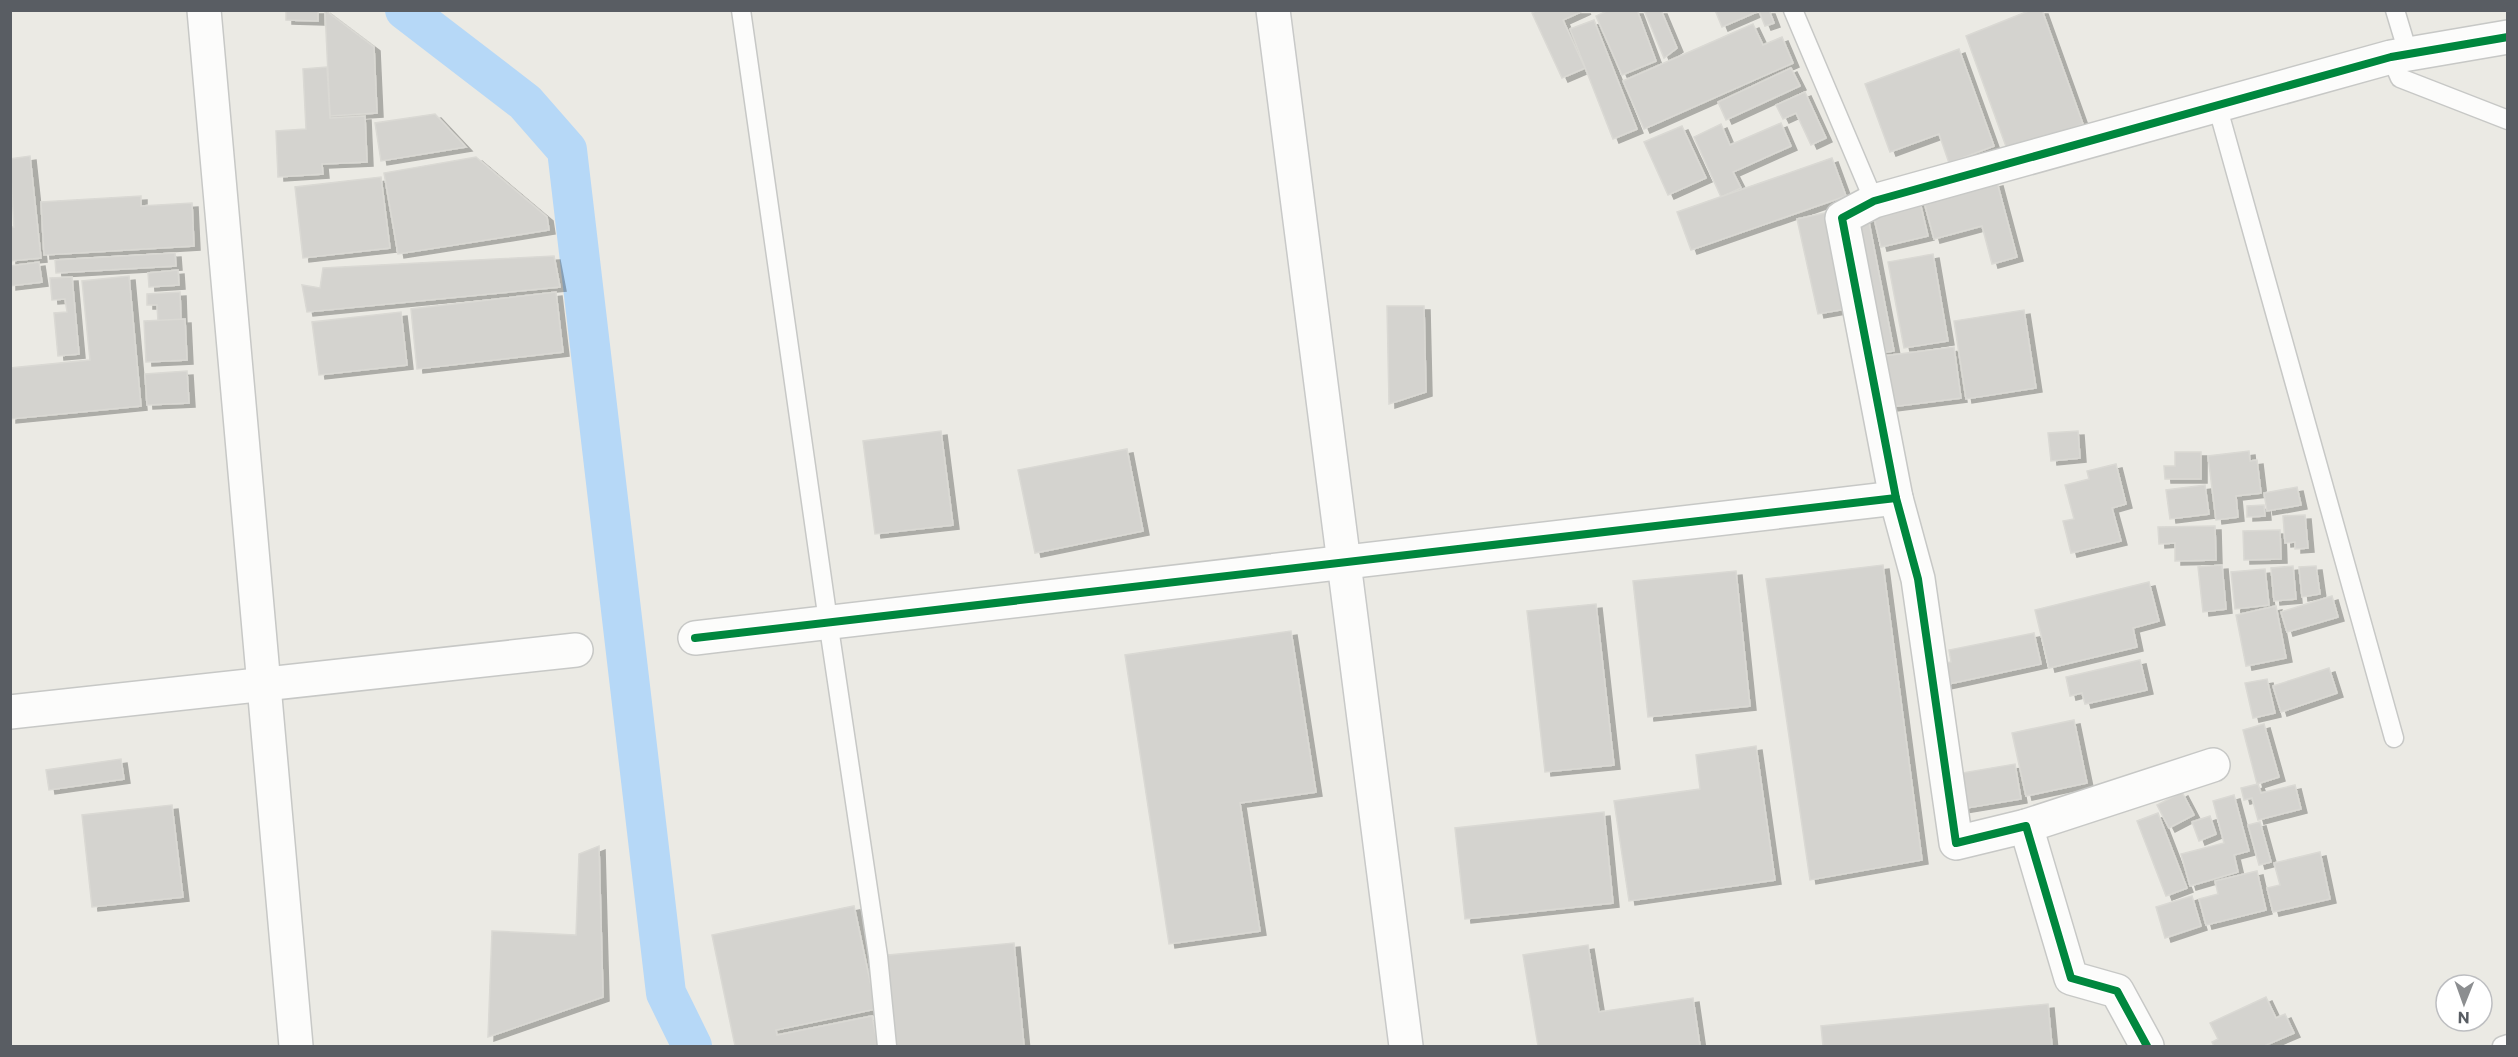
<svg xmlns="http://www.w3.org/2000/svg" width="2518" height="1057" font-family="Commissioner,sans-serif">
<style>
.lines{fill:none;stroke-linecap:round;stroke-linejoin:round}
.canal{stroke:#b6d8f7;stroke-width:40}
.building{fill:#d4d3cf;stroke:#dad9d4;stroke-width:1.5;filter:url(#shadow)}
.lane-casing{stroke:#c7c8c6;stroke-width:21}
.street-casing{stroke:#c7c8c6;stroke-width:36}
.secondary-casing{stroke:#c8c9c8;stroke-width:36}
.lane{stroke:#fcfcfb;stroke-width:18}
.street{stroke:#fcfcfb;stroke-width:33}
.secondary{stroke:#fcfcfb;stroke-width:33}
.cycleway-casing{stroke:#fff;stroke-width:11}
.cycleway{stroke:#00873e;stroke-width:8}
</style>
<defs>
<filter id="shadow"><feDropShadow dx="6" dy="4" stdDeviation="0" flood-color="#0004"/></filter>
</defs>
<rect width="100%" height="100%" fill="#ebeae4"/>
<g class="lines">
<path class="canal" d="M405,10L525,102L567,150L666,993L692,1046"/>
</g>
<g class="building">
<path d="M286,10H318V21L286,20Z"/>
<path d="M325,10L374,47L377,113L330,116Z"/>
<path d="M1537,10H1585L1563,20L1585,68L1562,78L1532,13Z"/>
<path d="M1609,10H1637L1656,61L1622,75L1596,16Z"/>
<path d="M1644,10H1661L1677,48L1664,58Z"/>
<path d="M1715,10H1769L1774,23L1765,26L1759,11L1722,27Z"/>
<path d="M2031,10H2042L2083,124L2008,152L1966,36Z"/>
<path d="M1594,20L1637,129L1613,139L1570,29Z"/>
<path d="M1753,24L1763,45L1782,37L1793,63L1644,129L1623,81Z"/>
<path d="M1959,49L1994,146L1949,163L1939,134L1890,152L1865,84Z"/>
<path d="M327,67L330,118L365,116L367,162L322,164L323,174L278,177L276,131L306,129L303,69Z"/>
<path d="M1791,68L1800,86L1726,120L1718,102Z"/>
<path d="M1805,92L1826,138L1811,145L1796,113L1783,119L1776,105Z"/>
<path d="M435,114L466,147L381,161L375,123Z"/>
<path d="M1781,123L1791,146L1733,172L1741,188L1721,197L1694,137L1721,124L1730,145Z"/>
<path d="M1682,126L1706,178L1668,195L1644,142Z"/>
<path d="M30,156L41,258L10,261V227H14L10,159Z"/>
<path d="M476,157L547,217L549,230L398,254L384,173Z"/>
<path d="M1832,158L1846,196L1691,250L1677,212Z"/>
<path d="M381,177L390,248L303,258L295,187Z"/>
<path d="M1997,182L2017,257L1992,264L1982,226L1934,239L1924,202Z"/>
<path d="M141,196V206L192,203L194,246L44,255L41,202Z"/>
<path d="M1919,198L1928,236L1881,247L1872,210Z"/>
<path d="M1825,213L1846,309L1818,314L1797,219Z"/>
<path d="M1868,217L1894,351L1875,354L1849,221Z"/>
<path d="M175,253L176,266L56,273L55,260Z"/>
<path d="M1933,254L1948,341L1904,348L1888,262Z"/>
<path d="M554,256L560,287L307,312L302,285L320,288L323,268Z"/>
<path d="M39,262L42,282L10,286V266Z"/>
<path d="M178,270L179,285L149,287L148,273Z"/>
<path d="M129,276L141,406L10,419V368L90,360L82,281Z"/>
<path d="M72,277L79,354L58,356L54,313L67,312L65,299L52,300L50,278Z"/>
<path d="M180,292L181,321L158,322L157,305H147V294Z"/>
<path d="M556,292L563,352L417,369L411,309Z"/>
<path d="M1387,306H1424L1426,392L1389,404Z"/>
<path d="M2024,310L2036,388L1966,399L1954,321Z"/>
<path d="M401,312L407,365L319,375L312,322Z"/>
<path d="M185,319L187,360L146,362L144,321Z"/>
<path d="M1954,347L1961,398L1883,408L1876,357Z"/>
<path d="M187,371L189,403L147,405L145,374Z"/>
<path d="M941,431L953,525L875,534L863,441Z"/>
<path d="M2078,431L2080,458L2051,461L2048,433Z"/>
<path d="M1127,449L1143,531L1035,553L1018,470Z"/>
<path d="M2249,451L2250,461L2257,460L2261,493L2236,496L2238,517L2216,520L2208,456Z"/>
<path d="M2175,452H2201V479H2165L2164,466H2175Z"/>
<path d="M2116,464L2126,504L2112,508L2121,541L2071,553L2063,521L2074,519L2065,485L2089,479L2087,471Z"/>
<path d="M2205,485L2209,514L2170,519L2166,490Z"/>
<path d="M2297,487L2301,505L2267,511L2264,493Z"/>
<path d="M2264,505L2265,516L2247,517V506Z"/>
<path d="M2305,515L2308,548L2295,549V542L2285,543L2283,516Z"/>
<path d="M2215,526L2216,560L2175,561V543L2159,544L2158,527Z"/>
<path d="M2280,530L2281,559L2244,560L2243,531Z"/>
<path d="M1883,565L1922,860L1810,880L1766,579Z"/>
<path d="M2222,565L2226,609L2203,612L2198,567Z"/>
<path d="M2293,566L2296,599L2274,601L2271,568Z"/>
<path d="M2316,566L2320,594L2302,597L2299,567Z"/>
<path d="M2265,569L2269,605L2235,609L2231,572Z"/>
<path d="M1736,571L1750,706L1648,717L1633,581Z"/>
<path d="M2149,582L2159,621L2133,628L2137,647L2049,668L2035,610Z"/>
<path d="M2332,596L2338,617L2287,632L2281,612Z"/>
<path d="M1596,604L1614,765L1545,772L1527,611Z"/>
<path d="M2276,606L2286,658L2246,666L2236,615Z"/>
<path d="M1291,631L1316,792L1240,803L1260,931L1169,944L1125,655Z"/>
<path d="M2034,633L2041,664L1944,685L1940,664L1951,662L1949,650Z"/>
<path d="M2140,660L2147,690L2085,704L2082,693L2070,696L2066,677Z"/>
<path d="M2329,668L2337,693L2281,712L2273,686Z"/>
<path d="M2267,679L2275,713L2253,718L2245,683Z"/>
<path d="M2074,720L2087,783L2026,796L2012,733Z"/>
<path d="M2264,724L2279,777L2257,784L2243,730Z"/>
<path d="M1756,746L1775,880L1629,901L1614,801L1700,789L1696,755Z"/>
<path d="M121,759L124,779L49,790L46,770Z"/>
<path d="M2015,764L2021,799L1955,810L1950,775Z"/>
<path d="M2258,784L2261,793L2295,785L2301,809L2258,820L2252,798L2244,800L2241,788Z"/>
<path d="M2182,792L2194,815L2169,828L2157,805Z"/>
<path d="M2234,795L2249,851L2234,855L2238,872L2190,886L2181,854L2224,843L2213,801Z"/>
<path d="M172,805L183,897L92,907L82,815Z"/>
<path d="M1604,812L1613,903L1465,919L1455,828Z"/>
<path d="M2158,813L2187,888L2166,896L2137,821Z"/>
<path d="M2210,816L2216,834L2199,841L2192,822Z"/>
<path d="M2260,822L2271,862L2259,865L2248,825Z"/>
<path d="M599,846L603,997L488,1037L492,931L576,935L579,854Z"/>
<path d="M2320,852L2330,899L2273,912L2267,888L2280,885L2274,863Z"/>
<path d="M2257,871L2266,910L2206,925L2199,899L2218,894L2215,881Z"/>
<path d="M2192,896L2201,926L2165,938L2156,907Z"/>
<path d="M854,906L876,1009L776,1030L777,1035L872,1016L878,1046H735L712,935Z"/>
<path d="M1014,943L1024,1046H887L878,956Z"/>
<path d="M1588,945L1599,1012L1693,998L1700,1046H1538L1523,955Z"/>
<path d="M2266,997L2276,1018L2285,1014L2294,1033L2264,1046H2214L2212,1042L2218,1039L2210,1023Z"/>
<path d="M2048,1004L2052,1046H1823L1821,1026Z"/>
</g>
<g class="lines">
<g class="lane-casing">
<g id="lane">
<path d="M741,10L828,621L878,956L887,1046"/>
<path d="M1793,10L1874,201"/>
<path d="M2395,10L2408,53"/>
<path d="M2391,57L2400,78L2508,120"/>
<path d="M2217,105L2394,738"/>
<path d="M2502,1046L2508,1044"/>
</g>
</g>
<g class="street-casing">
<g id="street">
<path d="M204,10L296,1046"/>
<path d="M695,638L1896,498"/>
<path d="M10,712L576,650"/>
<path d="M2026,826L2213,765"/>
<path d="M2147,1046L2117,991L2071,978L2026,826L1956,843L1918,579L1896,498L1842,218L1874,201L2391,57L2508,37"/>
</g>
</g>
<g class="secondary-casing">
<path id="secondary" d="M1273,10L1406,1046"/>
</g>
<use href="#lane" class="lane"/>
<use href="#street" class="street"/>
<use href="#secondary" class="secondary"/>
<g class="cycleway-casing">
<g id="cycleway">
<path d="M695,638L1896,498"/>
<path d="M2147,1046L2117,991L2071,978L2026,826L1956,843L1918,579L1896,498L1842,218L1874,201L2391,57L2508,37"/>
</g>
</g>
<use href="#cycleway" class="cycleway"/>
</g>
<rect width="2518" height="1057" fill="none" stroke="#595d63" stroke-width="24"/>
<g transform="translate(2464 1003) rotate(181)"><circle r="28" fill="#ffffff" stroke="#bdbec1" stroke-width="1.5"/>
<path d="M0-4.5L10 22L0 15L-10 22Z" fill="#8c8e90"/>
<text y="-9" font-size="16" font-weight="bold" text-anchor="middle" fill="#595d63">N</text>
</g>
</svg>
